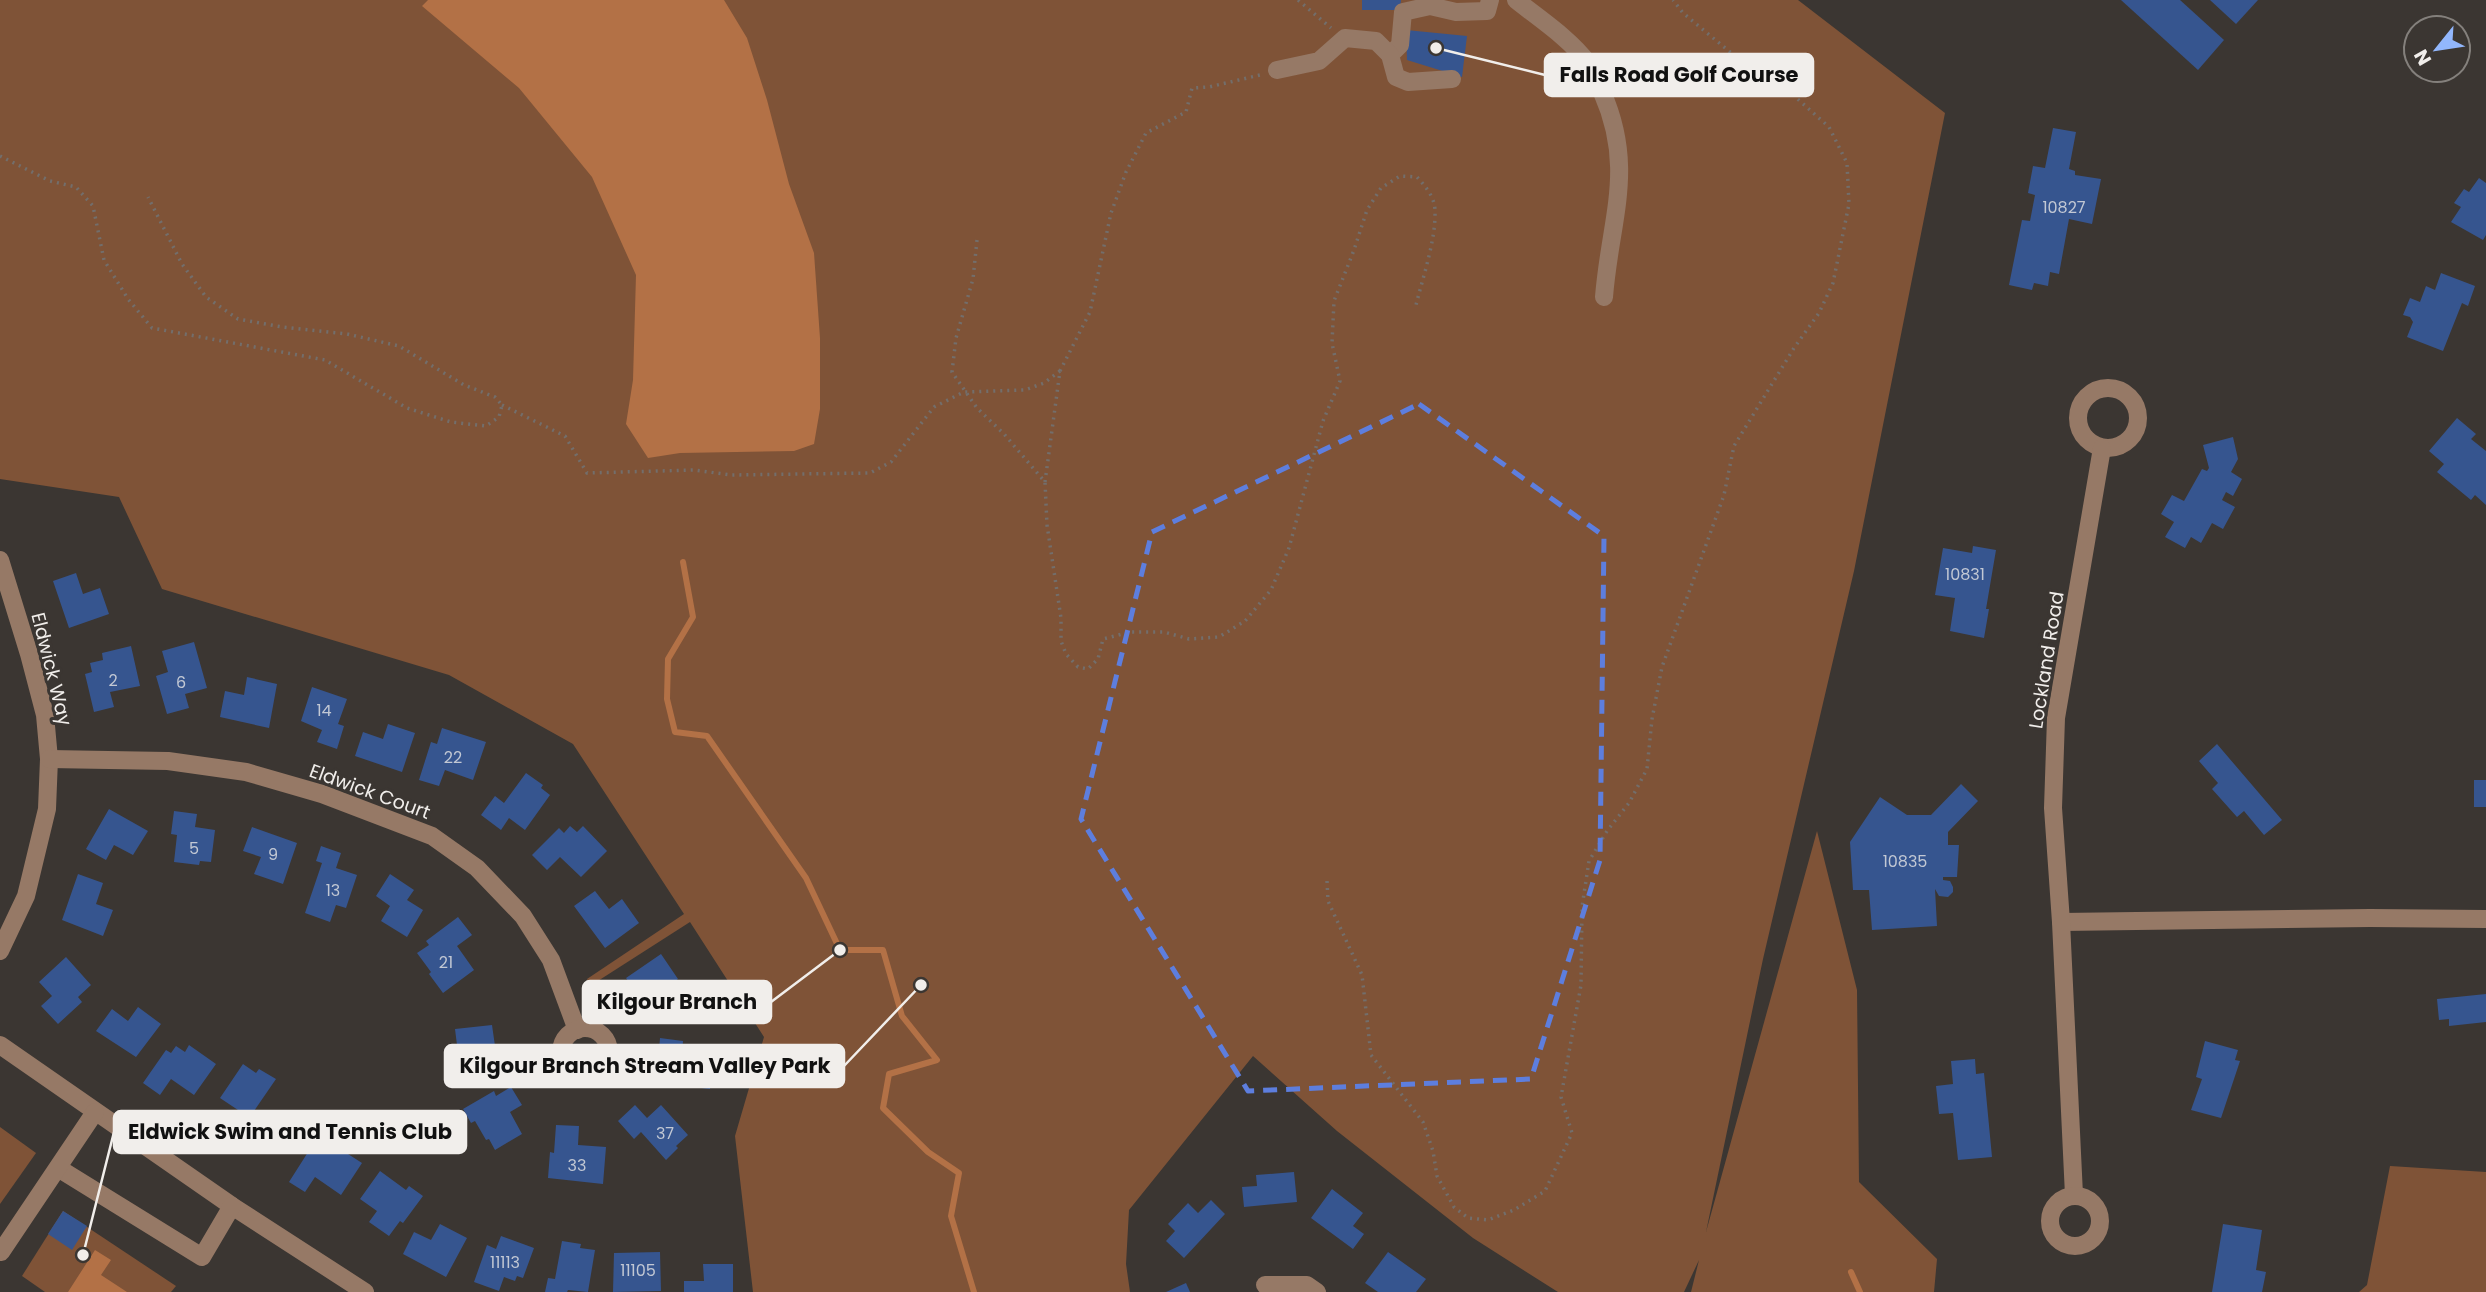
<svg xmlns="http://www.w3.org/2000/svg" width="2486" height="1292" font-family="Poppins,sans-serif">
<style>
.green{fill:#7f5337}
.water{fill:#b37146}
.lines{fill:none;stroke-linecap:round;stroke-linejoin:round}
.stream{stroke:#b37146;stroke-width:6}
.building{fill:#36558f}
.path{stroke:#736e6b;stroke-width:3.5;stroke-dasharray:2 5;stroke-linecap:butt}
.minor{stroke:#967966;stroke-width:18}
.marked{fill:none;stroke:#5d7ede;stroke-width:5;stroke-dasharray:14 9;stroke-linejoin:round}
.labels{text-anchor:middle;stroke-width:6;stroke-linejoin:round;paint-order:stroke}
.number-label{font-size:16px;fill:#c2c8d4}
.street-label{font-size:19px;fill:#f1eeeb;stroke:#3b3632}
.leader{fill:none;stroke:#f1eeeb;stroke-width:2.5}
.callout-dot{fill:#f1eeeb;stroke:#3b3632;stroke-width:2.5}
.callout{fill:#f1eeeb;stroke:#f1eeeb;stroke-width:2.5}
.callout-label{font-size:21px;text-anchor:middle;font-weight:bold;fill:#111}
</style>
<rect width="100%" height="100%" fill="#3b3632"/>
<g class="green">
<path d="M0,0H1798L1945,113L1854,571L1763,959L1706,1232L1817,831L1857,990L1859,1182L1937,1259L1934,1292H1691L1699,1260L1684,1292H1558L1473,1238L1337,1131L1253,1056L1129,1210L1126,1264L1130,1292H753L735,1136L764,1037L690,922L590,986L587,979L684,914L573,744L449,675L162,589L119,497L0,479Z"/>
<path d="M0,1127L36,1153L0,1204Z"/>
<path d="M2390,1166L2486,1172V1292H2359L2367,1285Z"/>
<path d="M63,1211L176,1286L171,1292H45L22,1276Z"/>
</g>
<g class="water">
<path d="M428,0H724L747,38L767,100L789,184L814,253L820,338V409L814,444L794,451L680,453L648,458L626,424L633,380L636,275L592,177L519,88L422,6Z"/>
<path d="M95,1250L111,1260L101,1275L127,1292H68Z"/>
</g>
<g class="lines">
<g class="stream">
<path d="M683,562L693,617L668,659L667,699L675,732L707,736L806,878L840,950H883L902,1016L937,1060L889,1074L883,1108L928,1152L959,1173L951,1216L974,1292"/>
<path d="M1851,1272L1860,1292"/>
</g>
</g>
<g class="building">
<path d="M1362,0H1401L1400,10H1362Z"/>
<path d="M2121,0H2180L2224,40L2198,70Z"/>
<path d="M2210,0H2258L2236,24Z"/>
<path d="M1406,30L1467,36L1462,77L1407,60Z"/>
<path d="M2053,128L2076,132L2069,169L2075,171V175L2101,179L2092,224L2069,219L2059,274L2050,272L2048,286L2034,283L2032,290L2009,285L2022,220L2030,221L2035,195L2028,193L2033,166L2045,168Z"/>
<path d="M2479,178L2486,183V235L2483,240L2451,222L2461,207L2454,203L2464,189L2469,192Z"/>
<path d="M2441,273L2475,286L2468,306L2462,303L2443,351L2407,337L2413,322L2410,317L2403,315L2410,298L2420,302L2426,286L2435,290Z"/>
<path d="M2457,418L2476,434L2471,439L2486,451V505L2475,495L2471,500L2437,472L2444,464L2429,451Z"/>
<path d="M2233,437L2238,459L2231,472L2242,479L2233,496L2226,492L2222,500L2235,507L2223,529L2212,523L2201,543L2191,537L2185,548L2165,537L2174,522L2161,514L2172,495L2184,501L2202,469L2207,471L2209,468L2203,445Z"/>
<path d="M1973,546L1996,550L1986,609H1989L1984,638L1950,631L1955,598L1935,595L1943,548L1972,553Z"/>
<path d="M76,573L83,594L100,588L109,614L69,628L53,581Z"/>
<path d="M194,642L207,688L185,694L189,708L167,714L156,676L168,672L162,651Z"/>
<path d="M131,646L140,686L110,692L114,707L94,712L85,674L92,672L90,663L103,660L102,653Z"/>
<path d="M247,677L277,684L269,728L220,717L225,691L244,695Z"/>
<path d="M312,687L347,699L338,724L344,726L337,749L317,742L322,730L301,721Z"/>
<path d="M388,724L415,733L402,772L355,756L363,732L383,739Z"/>
<path d="M442,728L486,742L473,780L445,770L439,786L419,780L431,742L437,744Z"/>
<path d="M2217,744L2282,820L2264,835L2244,811L2237,817L2212,789L2218,783L2199,761Z"/>
<path d="M526,773L543,785L541,788L550,795L525,830L509,818L501,830L481,815L495,796L504,803Z"/>
<rect x="2474" y="780" width="12" height="27"/>
<path d="M1961,784L1978,801L1948,832V845H1959L1957,877H1943V880L1950,881L1953,887V892L1948,897L1939,896L1935,889L1937,926L1872,930L1869,890H1853L1850,842L1880,797L1907,815H1931Z"/>
<path d="M109,809L148,831L133,855L114,845L106,860L86,849Z"/>
<path d="M174,811L197,814L195,827L215,830L211,862L200,861L199,865L174,862L177,835L171,834Z"/>
<path d="M570,826L577,832L583,826L607,851L581,877L560,857L547,870L532,855L559,828L564,833Z"/>
<path d="M252,827L297,843L283,884L254,874L261,857L243,851Z"/>
<path d="M321,846L341,853L336,868L357,875L346,908L336,905L330,922L305,913L322,863L316,861Z"/>
<path d="M78,874L103,883L96,904L113,910L103,936L62,920Z"/>
<path d="M390,874L414,890L407,900L423,910L407,937L381,921L390,906L376,896Z"/>
<path d="M595,891L609,909L622,899L639,923L605,948L574,906Z"/>
<path d="M458,917L472,935L457,946L474,970L443,993L429,974L431,972L417,953L429,945L426,941Z"/>
<path d="M661,954L678,979L665,988L676,1004L655,1019L626,978Z"/>
<path d="M66,957L91,985L78,997L82,1002L58,1024L41,1006L52,996L39,982Z"/>
<path d="M2486,994V1022L2449,1026V1019L2439,1020L2437,999Z"/>
<path d="M138,1007L161,1024L136,1057L96,1031L112,1009L128,1021Z"/>
<path d="M492,1025L495,1046L508,1044L511,1073L487,1076L486,1066L460,1069L455,1029Z"/>
<path d="M660,1038L683,1041L682,1053L719,1057L717,1078L711,1077L710,1089L667,1084L670,1063L658,1062Z"/>
<path d="M2205,1041L2238,1050L2235,1060L2240,1061L2221,1118L2191,1110L2202,1079L2196,1077Z"/>
<path d="M189,1045L216,1064L194,1095L171,1079L160,1095L143,1083L166,1050L171,1053L176,1046L185,1052Z"/>
<path d="M1975,1059L1976,1074L1984,1073L1992,1157L1958,1160L1953,1113L1939,1114L1936,1086L1953,1084L1951,1061Z"/>
<path d="M243,1064L256,1073L259,1069L276,1079L254,1111L264,1118L251,1137L229,1122L238,1110L220,1098Z"/>
<path d="M511,1087L522,1105L510,1112L522,1134L495,1150L489,1139L486,1140L475,1121L471,1123L463,1109L494,1091L496,1096Z"/>
<path d="M635,1105L647,1118L661,1105L688,1135L676,1146L678,1148L666,1160L641,1132L634,1139L618,1121Z"/>
<path d="M556,1125L579,1126L578,1145L606,1147L603,1184L548,1178L550,1152L554,1153Z"/>
<path d="M320,1144L330,1150L334,1145L362,1163L341,1195L315,1177L305,1192L289,1182L310,1149L315,1152Z"/>
<path d="M380,1171L406,1190L409,1186L423,1196L403,1223L400,1221L389,1236L369,1222L377,1211L360,1199Z"/>
<path d="M1294,1172L1297,1202L1244,1207L1242,1187L1257,1186L1256,1175Z"/>
<path d="M1332,1189L1363,1213L1353,1226L1364,1234L1353,1249L1311,1218Z"/>
<path d="M1211,1200L1225,1214L1184,1258L1166,1241L1175,1231L1168,1224L1188,1203L1198,1213Z"/>
<path d="M63,1211L87,1226L72,1250L48,1234Z"/>
<path d="M440,1224L467,1238L446,1277L403,1254L414,1232L431,1240Z"/>
<path d="M2223,1224L2262,1230L2256,1270L2266,1272L2262,1292H2212Z"/>
<path d="M501,1236L534,1248L523,1278L517,1276L515,1281L504,1277L499,1291L474,1282L487,1245L496,1249Z"/>
<path d="M562,1241L581,1244L580,1248L595,1250L588,1292L568,1290L567,1292H545L548,1278L555,1279Z"/>
<path d="M660,1252L661,1291L613,1292L614,1253Z"/>
<path d="M1388,1252L1426,1279L1416,1292H1378L1365,1283Z"/>
<path d="M703,1264H733V1292H684V1281H704Z"/>
<path d="M1186,1283L1190,1292H1166Z"/>
</g>
<g class="lines">
<g class="path">
<path d="M1298,0L1331,28"/>
<path d="M0,156L50,181L76,187L93,206L104,260L128,299L152,328L325,360L407,408L451,422L486,426L499,417L502,405L495,397L464,385L399,346L347,334L282,327L238,319L206,297L182,264L148,197"/>
<path d="M977,240L973,279L956,338L952,372L977,408L1004,434L1045,482L1047,525L1061,618V641L1066,654L1078,667L1088,669L1098,659L1103,639L1130,632H1164L1189,639L1219,637L1245,621L1271,590L1289,548L1323,421L1340,381L1332,343L1334,301L1354,250L1367,210L1381,188L1400,176L1417,177C1425,186 1435,197 1435,211C1436,239 1423,277 1416,305"/>
<path d="M1060,371L1090,312L1111,213L1126,172L1146,133L1186,112L1192,88L1209,87L1260,75"/>
<path d="M502,405L565,436L587,473L694,470L731,475L870,473L891,462L934,407L964,392L1025,390L1044,383L1060,371L1045,482"/>
<path d="M1327,881L1328,901L1362,975L1371,1055L1423,1122L1433,1151L1437,1176L1454,1207L1468,1218L1488,1220L1514,1210L1545,1191L1572,1133L1561,1097L1581,985L1582,907L1589,861L1607,831L1629,803L1647,769L1652,719L1662,667L1724,495L1734,446L1794,348L1819,313L1833,283L1849,204L1847,163L1829,127L1792,94L1730,52L1683,13L1673,0"/>
</g>
<g class="minor">
<path d="M1516,0C1541,20 1569,38 1588,63C1595,71 1598,83 1602,92C1636,169 1610,219 1604,297"/>
<path d="M1390,55L1400,45L1403,12L1430,6L1456,12L1487,11L1490,0"/>
<path d="M1277,70L1319,61L1345,38L1376,41L1390,55L1396,77L1408,82L1452,79"/>
<circle cx="2108" cy="418" r="30"/>
<path d="M0,560L29,654L45,715L49,759L47,809L26,896L0,951"/>
<path d="M49,759L168,761L246,772L322,794L432,836L477,868L523,916L551,960L577,1030"/>
<path d="M2061,922L2370,918L2486,919"/>
<circle cx="585" cy="1052" r="24"/>
<path d="M0,1045L232,1206L365,1292"/>
<path d="M58,1168L202,1257L232,1206"/>
<path d="M2074,1195L2061,922L2053,808L2056,718L2102,448"/>
<circle cx="2075" cy="1221" r="25"/>
<path d="M1,1252L95,1112"/>
<path d="M1265,1285H1307L1317,1292"/>
</g>
</g>
<path class="marked" d="M1419,404L1604,536L1600,860L1531,1079L1248,1091L1081,819L1152,532Z"/>
<g class="labels">
<g class="number-label">
<text x="2064" y="213">10827</text>
<text x="1965" y="580">10831</text>
<text x="113" y="686">2</text>
<text x="181" y="688">6</text>
<text x="324" y="716">14</text>
<text x="453" y="763">22</text>
<text x="194" y="854">5</text>
<text x="273" y="860">9</text>
<text x="1905" y="867">10835</text>
<text x="333" y="896">13</text>
<text x="446" y="968">21</text>
<text x="665" y="1139">37</text>
<text x="577" y="1171">33</text>
<text x="505" y="1268">11113</text>
<text x="638" y="1276">11105</text>
</g>
<g class="street-label">
<text transform="translate(2046 660) rotate(-81)" y="7">Lockland Road</text>
<text transform="translate(52 669) rotate(76)" y="7">Eldwick Way</text>
<text transform="translate(370 791) rotate(20)" y="7">Eldwick Court</text>
</g>
</g>
<path class="leader" d="M1436 48L1545 75M840 950L771 1002M921 985L844 1066M83 1255L114 1132"/>
<g class="callout-dot">
<circle cx="1436" cy="48" r="7"/>
<circle cx="840" cy="950" r="7"/>
<circle cx="921" cy="985" r="7"/>
<circle cx="83" cy="1255" r="7"/>
</g>
<g class="callout">
<rect x="1545" y="54" width="268" height="42" rx="7"/>
<rect x="583" y="981" width="188" height="42" rx="7"/>
<rect x="445" y="1045" width="399" height="42" rx="7"/>
<rect x="114" y="1111" width="352" height="42" rx="7"/>
</g>
<g class="callout-label">
<text x="1679" y="82">Falls Road Golf Course</text>
<text x="677" y="1009">Kilgour Branch</text>
<text x="645" y="1073">Kilgour Branch Stream Valley Park</text>
<text x="290" y="1139">Eldwick Swim and Tennis Club</text>
</g>
<g transform="translate(2437 49) rotate(240)"><circle r="33" fill="#3b3632" stroke="#84807c" stroke-width="2"/>
<path d="M0-5L12 26L0 18L-12 26Z" fill="#92b7fd"/>
<text y="-10" font-size="19" font-weight="bold" text-anchor="middle" fill="#f1eeeb">N</text>
</g>
</svg>
